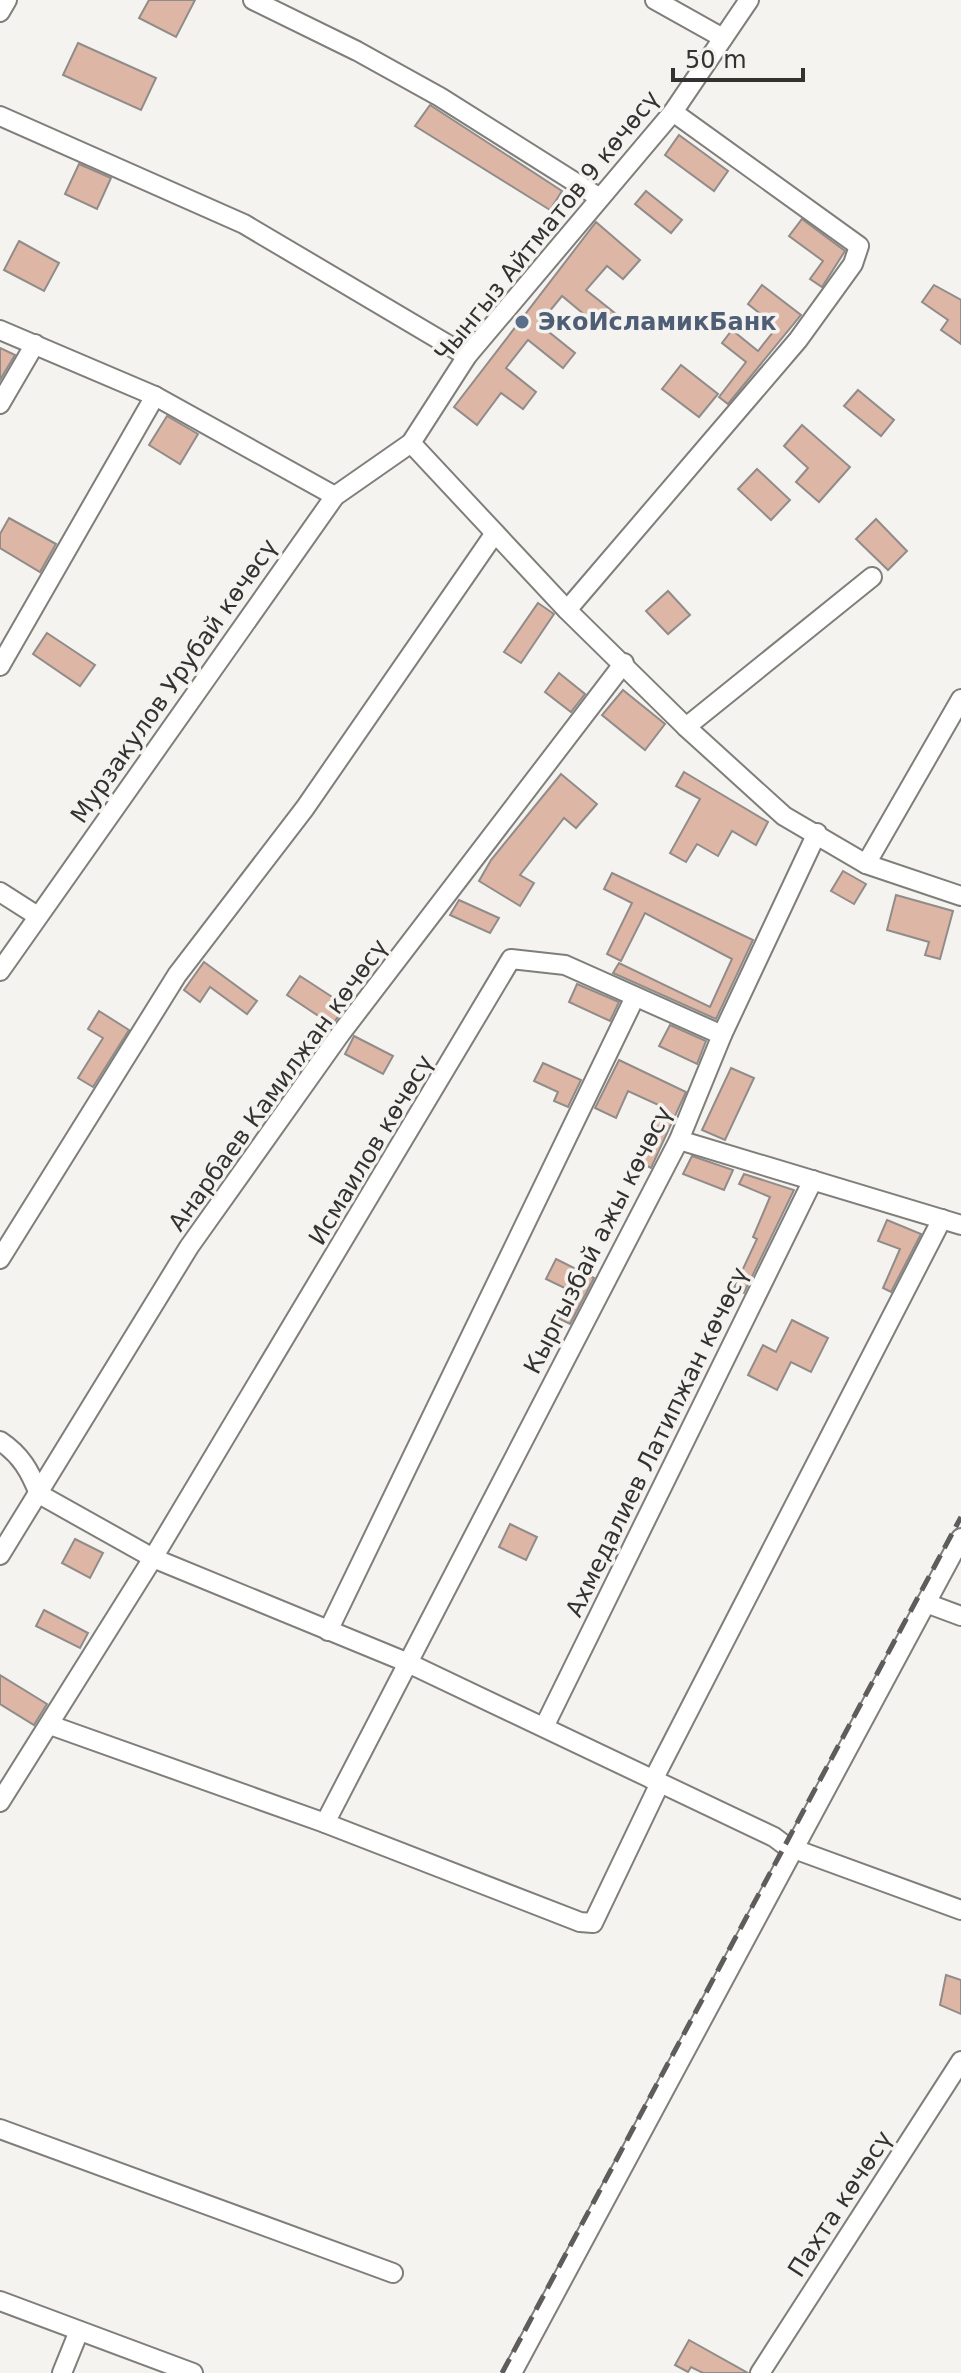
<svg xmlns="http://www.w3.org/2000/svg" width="961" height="2373" font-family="'DejaVu Sans',sans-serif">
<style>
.building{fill:#ddb6a5;stroke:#918c8a;stroke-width:2}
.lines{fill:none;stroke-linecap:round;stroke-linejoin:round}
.minor-casing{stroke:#7f7e7a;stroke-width:22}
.minor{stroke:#fff;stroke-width:18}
.rail{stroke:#5e5d5b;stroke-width:5;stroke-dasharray:16 8;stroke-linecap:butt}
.service-dot{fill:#5c6f8a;stroke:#f4f3ef;stroke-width:3}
.labels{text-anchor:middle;stroke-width:7;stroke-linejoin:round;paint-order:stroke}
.street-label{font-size:24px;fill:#333230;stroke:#f4f3ef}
.service-label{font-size:24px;font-weight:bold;fill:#4e5e75;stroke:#f4f3ef;text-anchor:start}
</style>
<rect width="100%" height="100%" fill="#f4f3ef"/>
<g class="building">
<path d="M149,0H195L176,37L139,18Z"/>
<path d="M78,43L156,78L141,110L63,75Z"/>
<path d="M430,105L562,191L550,210L415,126Z"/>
<path d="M679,135L728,171L714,191L665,155Z"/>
<path d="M79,164L111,178L97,209L65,194Z"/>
<path d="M646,191L682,220L671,233L635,204Z"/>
<path d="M802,219L845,251L822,287L810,279L823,261L789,236Z"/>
<path d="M596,222L640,260L623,279L607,266L586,290L616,314L603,330L562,296L539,324L575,353L563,368L528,340L506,368L536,392L523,409L501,393L477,425L454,407Z"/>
<path d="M19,241L59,263L44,291L4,270Z"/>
<path d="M762,285L801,315L728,404L719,397L746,362L722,343L732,330L758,351L777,327L748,304Z"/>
<path d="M934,285L961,300V344L941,330L948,320L922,302Z"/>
<path d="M0,348L15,355L0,380Z"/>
<path d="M681,365L718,394L699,417L662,389Z"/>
<path d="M858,390L894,420L881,436L844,406Z"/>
<path d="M167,416L198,434L180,464L149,445Z"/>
<path d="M802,425L850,467L819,502L796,482L808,468L784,446Z"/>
<path d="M757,469L790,500L771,520L738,489Z"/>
<path d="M9,518L56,544L40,572L0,548V534Z"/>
<path d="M876,519L907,551L888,570L856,539Z"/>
<path d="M668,591L690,615L668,634L646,611Z"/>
<path d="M538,603L554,614L521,663L504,652Z"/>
<path d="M47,633L95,665L80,686L33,654Z"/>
<path d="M559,673L585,694L571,712L545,692Z"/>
<path d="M623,690L665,724L645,750L602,715Z"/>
<path d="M684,772L768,822L756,845L732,831L718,856L697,844L686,862L670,853L700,799L676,786Z"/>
<path d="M561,774L597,804L576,828L564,818L520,875L534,883L520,906L479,881L491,860Z"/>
<path d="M843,871L866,884L854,904L831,891Z"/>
<path d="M612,873L753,940L716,1019L613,973L619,963L710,1007L732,959L645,913L621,961L607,954L632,903L604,889Z"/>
<path d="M896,895L953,911L940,959L925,955L929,942L887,930Z"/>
<path d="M459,900L499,918L490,933L450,915Z"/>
<path d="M204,962L257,1001L247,1014L210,987L200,1002L184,990Z"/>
<path d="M300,976L346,1006L326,1033L319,1028L326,1021L287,995Z"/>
<path d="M577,984L619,1002L610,1021L569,1002Z"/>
<path d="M99,1011L129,1030L93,1087L78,1078L103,1038L88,1029Z"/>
<path d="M670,1025L706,1041L697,1064L659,1046Z"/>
<path d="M354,1036L393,1056L383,1074L345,1054Z"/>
<path d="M619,1060L686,1092L651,1168L637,1161L663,1107L628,1091L616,1118L595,1108Z"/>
<path d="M543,1063L581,1080L568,1107L554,1101L558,1092L534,1081Z"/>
<path d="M731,1068L754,1078L725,1140L702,1130Z"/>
<path d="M692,1156L733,1170L724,1190L683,1174Z"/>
<path d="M744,1174L794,1190L744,1293L734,1288L757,1239L753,1237L770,1197L739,1184Z"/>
<path d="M887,1220L921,1234L891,1292L883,1288L900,1249L878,1241Z"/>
<path d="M556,1259L594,1278L570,1324L558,1318L571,1291L546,1279Z"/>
<path d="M792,1320L828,1338L811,1372L791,1362L777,1390L748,1375L763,1345L776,1352Z"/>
<path d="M510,1524L537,1537L526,1560L499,1547Z"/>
<path d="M75,1539L103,1553L90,1578L62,1563Z"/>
<path d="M44,1610L88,1633L80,1648L36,1626Z"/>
<path d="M0,1675L47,1704L34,1725L0,1704Z"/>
<path d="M946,1975L961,1980V2014L940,2005Z"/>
<path d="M689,2340L748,2373H703L691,2367L688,2372L675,2365Z"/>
</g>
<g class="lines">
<g class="minor-casing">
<g id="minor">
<path d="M253,0L357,51L440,97L600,198"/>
<path d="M655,0L723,38"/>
<path d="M0,12L7,0"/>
<path d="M0,116L244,224L467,356"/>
<path d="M0,330L155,396L335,496"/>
<path d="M0,404L35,344"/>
<path d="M411,443L567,610L686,727L784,816L866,864L961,896"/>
<path d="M567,610L798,340L853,264L859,246L673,112"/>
<path d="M0,666L155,396"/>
<path d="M686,727L872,577"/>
<path d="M866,864L961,699"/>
<path d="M0,892L36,915"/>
<path d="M0,971L335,496L411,443L467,356L673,112L749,0"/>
<path d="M679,1140L961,1225"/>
<path d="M0,1259L177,975L305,808L495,533"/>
<path d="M0,1441C21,1455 30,1471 39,1494L153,1558L406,1662L774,1837L786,1846L961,1910"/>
<path d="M0,1555L189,1247L341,1033L624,663"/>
<path d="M926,1603L961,1616"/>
<path d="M328,1631L635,997"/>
<path d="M50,1725L325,1823L580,1922L593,1923L660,1783"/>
<path d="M545,1725L813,1180"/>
<path d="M653,1780L942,1219"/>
<path d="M0,1802L153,1558L511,959L565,965L722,1035"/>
<path d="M325,1823L679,1140L722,1035L817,833"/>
<path d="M0,2129L393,2273"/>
<path d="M0,2301L193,2373"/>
<path d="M62,2373L79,2331"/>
<path d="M512,2373L961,1538"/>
<path d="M760,2373L961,2061"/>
</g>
</g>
<use href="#minor" class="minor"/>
<path class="rail" d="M502,2373L961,1517"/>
</g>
<circle class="service-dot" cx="522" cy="322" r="8"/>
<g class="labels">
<g class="street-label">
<text transform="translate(547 226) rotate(-51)" y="8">Чынгыз Айтматов 9 көчөсү</text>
<text transform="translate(174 681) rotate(-55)" y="8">Мурзакулов Урубай көчөсү</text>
<text transform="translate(278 1085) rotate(-54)" y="8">Анарбаев Камилжан көчөсү</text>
<text transform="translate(371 1150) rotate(-59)" y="8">Исмаилов көчөсү</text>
<text transform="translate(598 1240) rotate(-63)" y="8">Кыргызбай ажы көчөсү</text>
<text transform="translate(657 1442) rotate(-64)" y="8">Ахмедалиев Латипжан көчөсү</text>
<text transform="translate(840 2204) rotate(-57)" y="8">Пахта көчөсү</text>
</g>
<g class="service-label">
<text x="538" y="330">ЭкоИсламикБанк</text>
</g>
</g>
<path d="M673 68v12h130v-12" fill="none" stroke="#333230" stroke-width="4"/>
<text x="685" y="68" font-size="24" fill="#333230" stroke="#f4f3ef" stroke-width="6" paint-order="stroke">50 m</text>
</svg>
